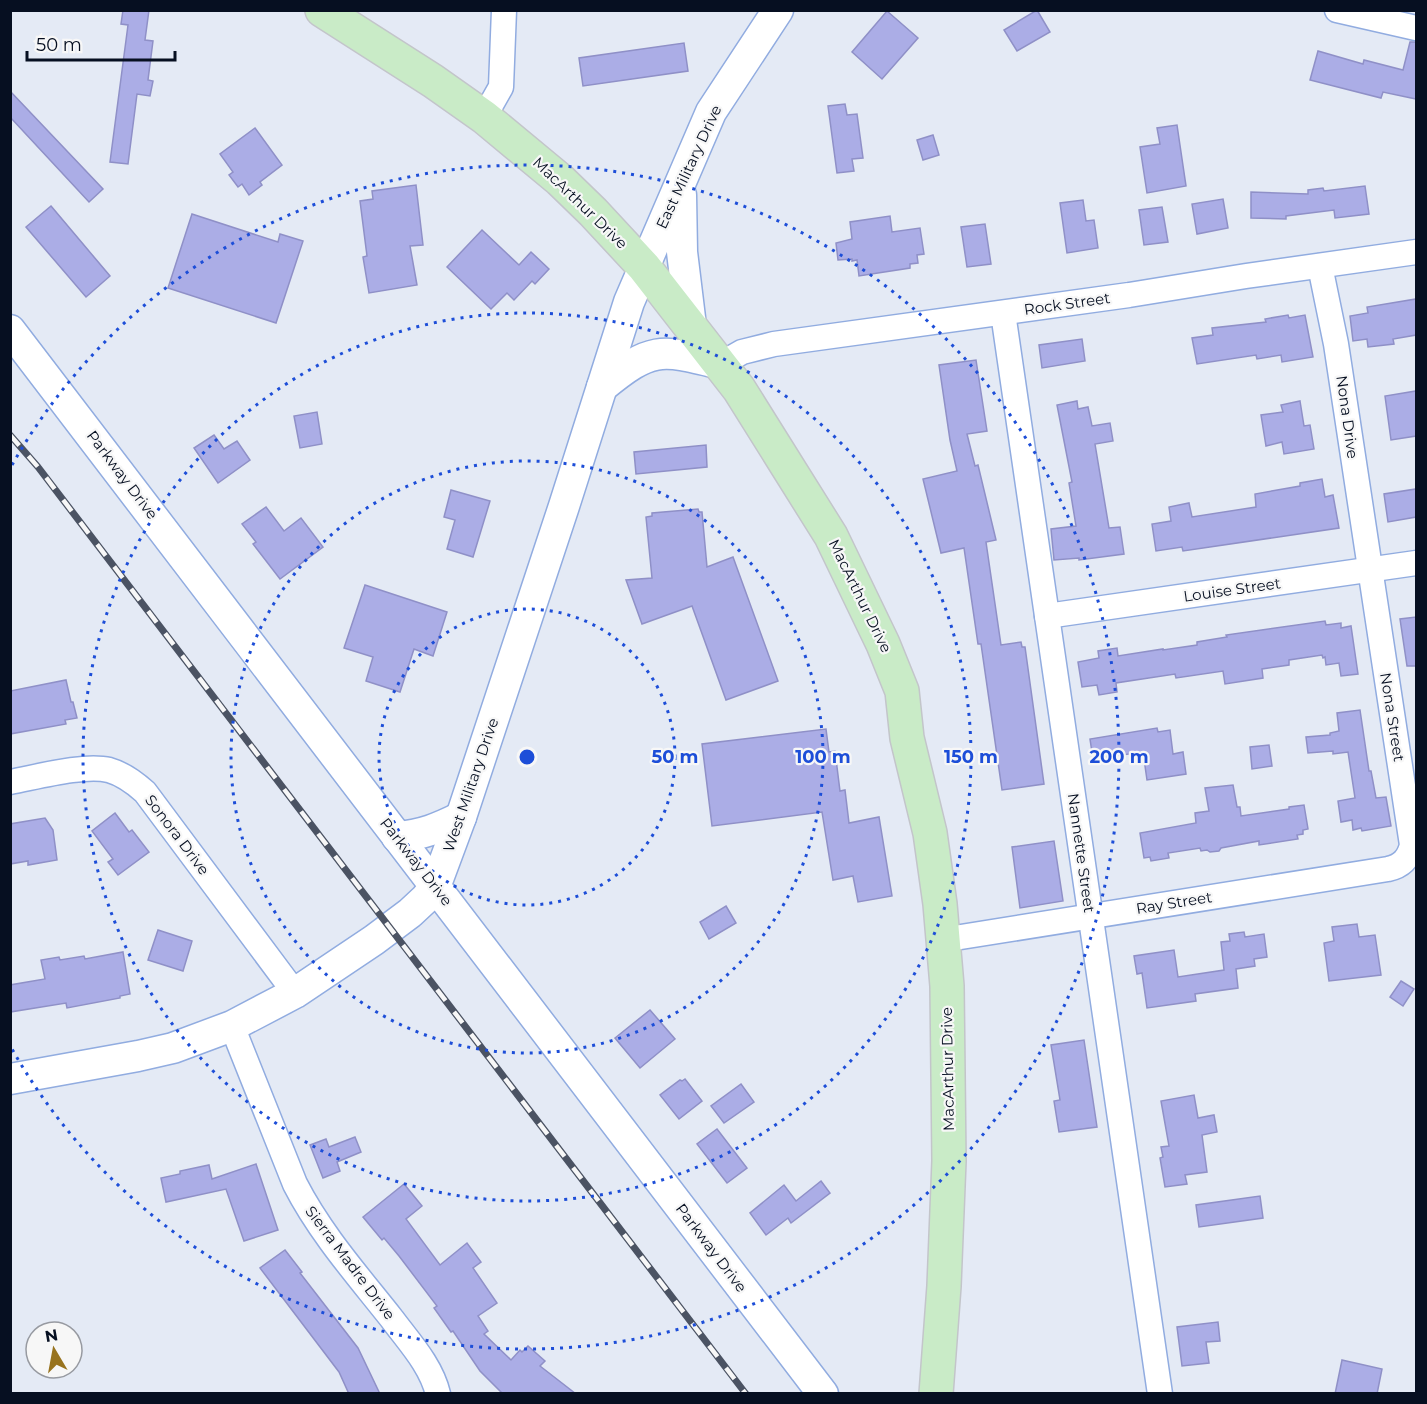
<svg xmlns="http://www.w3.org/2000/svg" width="1427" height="1404" font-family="Montserrat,sans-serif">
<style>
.building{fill:#abade6;stroke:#8f90c7;stroke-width:1.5}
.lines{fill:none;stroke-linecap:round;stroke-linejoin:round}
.minor-casing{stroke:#91ace0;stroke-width:27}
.tertiary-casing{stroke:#91ace0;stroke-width:33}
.primary-casing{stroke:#c3c5ca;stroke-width:36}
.minor{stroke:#fff;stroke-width:24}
.tertiary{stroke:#fff;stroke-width:30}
.primary{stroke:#c9ebc7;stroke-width:33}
.rail-casing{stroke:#4b5363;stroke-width:7}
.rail{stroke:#f7f7f7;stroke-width:4.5;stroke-dasharray:14;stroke-linecap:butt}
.ring{fill:none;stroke:#1d4ed8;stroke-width:3;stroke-dasharray:3 6}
.labels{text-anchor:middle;stroke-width:4.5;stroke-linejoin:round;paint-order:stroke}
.street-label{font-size:15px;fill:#060f21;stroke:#f7f7f7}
.centre{fill:#1d4ed8;stroke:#f7f7f7;stroke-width:3}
.ring-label{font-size:18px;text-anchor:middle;font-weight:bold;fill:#1d4ed8;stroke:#f7f7f7;stroke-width:4.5;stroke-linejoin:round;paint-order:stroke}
</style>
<rect width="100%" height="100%" fill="#e4eaf5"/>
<g class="building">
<path d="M123,10H149L145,40L153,41L148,80L153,81L150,96L137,94L128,164L110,162L128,25L121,24Z"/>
<path d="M1037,10L1050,32L1017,51L1004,30Z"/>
<path d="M887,11L918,38L882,79L852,52Z"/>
<path d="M1410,42H1416V99L1383,92L1381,98L1310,80L1318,51L1363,64L1364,60L1403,70Z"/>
<path d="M684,43L688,71L583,86L579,58Z"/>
<path d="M10,91L103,189L89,202L10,117Z"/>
<path d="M845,104L847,115L857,114L863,158L852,159L854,171L837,173L828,106Z"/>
<path d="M1177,125L1186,186L1147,193L1140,147L1160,144L1157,128Z"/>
<path d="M255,128L282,165L260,182L262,185L249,195L242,184L238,187L229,175L233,172L220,154Z"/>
<path d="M933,135L939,155L923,160L917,140Z"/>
<path d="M416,185L423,245L410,246L417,285L369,293L363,257L367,256L360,201L373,199L372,191Z"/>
<path d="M1365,186L1369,214L1335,218L1334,210L1286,216V219L1251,218V192L1308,194V190L1323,188L1324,191Z"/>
<path d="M1223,199L1228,228L1197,234L1192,204Z"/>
<path d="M1083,200L1086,221L1094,220L1098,248L1067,253L1060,203Z"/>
<path d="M51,206L110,276L86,297L26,227Z"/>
<path d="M1162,207L1168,242L1144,245L1139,210Z"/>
<path d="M192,214L278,242L280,234L303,241L276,323L168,288Z"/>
<path d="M890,216L892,232L920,228L924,254L917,255L918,263L910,264V268L859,276L857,260L852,261V259L838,260L836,243L852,239L850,222Z"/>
<path d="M985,224L991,264L967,267L961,227Z"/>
<path d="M482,230L519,265L531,252L549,269L535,284L532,281L514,300L507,293L491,309L447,267Z"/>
<path d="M1416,299V335L1393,339L1394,344L1368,347L1367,339L1353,341L1350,316L1368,313L1367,307Z"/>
<path d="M1288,315L1289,318L1305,315L1313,357L1282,362L1281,355L1257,359L1256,355L1197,364L1192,338L1213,335L1212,328L1266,322L1265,319Z"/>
<path d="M1082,339L1085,361L1042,368L1039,345Z"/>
<path d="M976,360L987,431L967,434L975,466L978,465L996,540L986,542L1001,645L1021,642L1022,647H1025L1044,784L1002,790L981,644H978L964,548L941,553L923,479L957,471L950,440L939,365Z"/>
<path d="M1416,391V436L1391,440L1385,396Z"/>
<path d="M1077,401L1078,409L1088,407L1092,426L1110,423L1113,441L1095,444L1109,528L1120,527L1124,554L1079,560V558L1054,560L1051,529L1076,526L1069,483L1072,482L1057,405Z"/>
<path d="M1300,401L1304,426L1310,425L1314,449L1284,454L1282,442L1266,446L1261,415L1283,412L1281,405Z"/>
<path d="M317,412L322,444L300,448L294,416Z"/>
<path d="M214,435L224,449L237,441L250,460L218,483L194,448Z"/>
<path d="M706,445L707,467L636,474L634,452Z"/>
<path d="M1322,479L1325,497L1333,495L1339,528L1183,551L1182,547L1156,551L1152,524L1171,521L1169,507L1189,503L1192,517L1256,507L1255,494L1300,486V483Z"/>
<path d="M1416,489V517L1388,522L1384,494Z"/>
<path d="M451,490L490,501L473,557L447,549L455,520L444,517Z"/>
<path d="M266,507L284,531L301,518L323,547L280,579L253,544L256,542L242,524Z"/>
<path d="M698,509L699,512H702L707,567L733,557L778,681L726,700L692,606L642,624L626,580L652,578L646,517L652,516V513Z"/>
<path d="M365,585L447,612L433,656L414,649L400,692L366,681L373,657L344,648Z"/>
<path d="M1416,617V666H1407L1400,619Z"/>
<path d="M1325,621L1326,625L1341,623V628L1351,626L1358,674L1341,676L1339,663L1326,665L1325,657L1323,658L1322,655L1289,660V665L1262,669L1263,678L1225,684L1223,671L1176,678L1175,674L1116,683L1117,692L1099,695L1097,685L1082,687L1078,662L1099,658L1098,651L1117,648L1118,656L1163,649V650L1197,645V642L1227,637L1226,635Z"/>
<path d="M66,680L71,702H73L77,718L65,720L66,724L10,734V691Z"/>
<path d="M1360,710L1369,771H1371L1376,798L1386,797L1391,826L1362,831L1361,828L1353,830L1352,820L1341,822L1338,801L1355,798L1348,752L1333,754V751L1308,753L1306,737L1330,735V733L1339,731L1337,713Z"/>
<path d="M1157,728L1158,732L1170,730L1173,754L1183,752L1186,774L1147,780L1143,752L1093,759L1090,739Z"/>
<path d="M826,729L829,752L835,751L840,791L845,790L849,823L879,817L892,896L858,902L853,876L833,880L822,812L712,826L702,744Z"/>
<path d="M1269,745L1272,766L1252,769L1250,747Z"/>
<path d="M1233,785L1237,807H1240L1241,816L1289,809V807L1304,805L1308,829L1303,830V834L1297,835L1298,839L1259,845V841L1221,848L1219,851L1210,852L1207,850L1201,851L1200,848L1168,853L1169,858L1151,861L1150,857L1144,858L1140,833L1196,823L1195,813L1209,811L1205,788Z"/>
<path d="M115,813L129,832L132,830L149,852L118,875L108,862L113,859L92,831Z"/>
<path d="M45,818L53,830L57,860L28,865V861L10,864V824Z"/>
<path d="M1054,841L1063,901L1020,908L1012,847Z"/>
<path d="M726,906L736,923L709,939L700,922Z"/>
<path d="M1357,924L1359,937L1375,935L1381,975L1329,981L1324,943L1334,941L1332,927Z"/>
<path d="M158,930L192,941L183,971L148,960Z"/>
<path d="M1244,932L1245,937L1264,934L1267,957L1254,959L1255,966L1236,969L1238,988L1195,994L1196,1001L1147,1008L1142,973L1137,974L1134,956L1174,950L1178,977L1224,970L1221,942L1230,941L1229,934Z"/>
<path d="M123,952L130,994L120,996V998L67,1008L66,1003L10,1012V985L45,979L41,960L59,957L60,960L84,956L85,959Z"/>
<path d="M1401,981L1414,989L1403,1006L1390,997Z"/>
<path d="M650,1010L675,1039L640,1068L615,1038Z"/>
<path d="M1084,1040L1097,1127L1059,1132L1054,1101L1060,1100L1051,1045Z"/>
<path d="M685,1079L702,1101L679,1119L660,1095L680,1080L682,1081Z"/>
<path d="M741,1084L754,1102L724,1123L711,1106Z"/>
<path d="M1194,1095L1198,1118L1214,1115L1217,1132L1202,1135L1207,1172L1185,1175L1187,1184L1165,1187L1160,1158L1163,1157L1161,1147L1169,1146L1161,1101Z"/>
<path d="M717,1129L747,1168L727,1183L697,1144Z"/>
<path d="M355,1137L361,1152L337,1162L340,1171L323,1178L310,1145L326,1139L329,1147Z"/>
<path d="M256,1164L278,1230L244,1241L226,1189L166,1202L161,1178L180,1174V1171L209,1165L212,1179Z"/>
<path d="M821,1181L830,1193L791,1223L788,1218L766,1235L750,1213L784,1185L796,1201Z"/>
<path d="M404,1184L422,1206L406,1219L440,1265L467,1243L481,1262L473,1268L497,1303L478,1316L488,1331L484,1334L511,1360L520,1350L522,1352L528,1346L545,1361L540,1366L576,1394H503L480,1371L453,1331L451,1332L434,1308L437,1306L399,1256L384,1238L382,1240L363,1217Z"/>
<path d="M1260,1196L1263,1218L1199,1227L1196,1205Z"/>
<path d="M285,1250L302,1272L300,1273L358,1348L380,1394H349L339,1372L260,1268Z"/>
<path d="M1218,1322L1220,1341L1206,1342L1209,1363L1182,1366L1177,1327Z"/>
<path d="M1342,1360L1382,1369L1377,1394H1335Z"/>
</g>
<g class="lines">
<g class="minor-casing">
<g id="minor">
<path d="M1337,10L1416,28"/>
<path d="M484,117L501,87L504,10"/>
<path d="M1003,313L1160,1394"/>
<path d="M721,364L742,352L774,344L1129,295L1246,276L1416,252"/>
<path d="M1047,616L1416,563"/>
<path d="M10,782C37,777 84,764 109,770C123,774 135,783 145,792L295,993"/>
<path d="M942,940L1388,869C1402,866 1409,858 1412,845L1336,344L1320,266"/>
<path d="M232,1026L295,1184C320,1233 358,1276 392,1319C409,1342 431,1365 438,1394"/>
</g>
</g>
<g class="tertiary-casing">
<g id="tertiary">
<path d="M681,195L682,252L691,326"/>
<path d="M10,330L823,1394"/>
<path d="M602,387C652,346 660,349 721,364"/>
<path d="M397,837C422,835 439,828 461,817"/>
<path d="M10,1079L138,1056L173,1048L232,1026L295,993L374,940L410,913L425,899L435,887L461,817L564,506L629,302L711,112L778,10"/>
</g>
</g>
<g class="primary-casing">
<path id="primary" d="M322,10L433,81L484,117L560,180L593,212L644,267L739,389L831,536L883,644L902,691L907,738L930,833L940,904L947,986L949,1161L944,1286L936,1394"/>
</g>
<use href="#minor" class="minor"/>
<use href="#tertiary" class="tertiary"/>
<use href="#primary" class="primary"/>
<g class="rail-casing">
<path id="rail" d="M10,435L38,467L746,1394"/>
</g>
<use href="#rail" class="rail"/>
</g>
<g class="ring">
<circle cx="527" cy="757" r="148"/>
<circle cx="527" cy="757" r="296"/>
<circle cx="527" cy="757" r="444"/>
<path d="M12 465A592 592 0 1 1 12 1049"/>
</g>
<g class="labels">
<g class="street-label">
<text transform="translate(689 167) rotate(-65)" y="5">East Military Drive</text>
<text transform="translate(580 203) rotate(44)" y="5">MacArthur Drive</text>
<text transform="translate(1067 304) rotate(-8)" y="5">Rock Street</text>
<text transform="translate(1347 417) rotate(82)" y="5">Nona Drive</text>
<text transform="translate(122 475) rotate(53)" y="5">Parkway Drive</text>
<text transform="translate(1232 590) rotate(-8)" y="5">Louise Street</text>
<text transform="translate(860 596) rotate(64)" y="5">MacArthur Drive</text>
<text transform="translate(1392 717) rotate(81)" y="5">Nona Street</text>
<text transform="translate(471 785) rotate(-71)" y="5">West Military Drive</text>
<text transform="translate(177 835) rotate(53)" y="5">Sonora Drive</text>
<text transform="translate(1081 853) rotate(82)" y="5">Nannette Street</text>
<text transform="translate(416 862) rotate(52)" y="5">Parkway Drive</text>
<text transform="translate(1174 903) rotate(-9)" y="5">Ray Street</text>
<text transform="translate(948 1069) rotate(-91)" y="5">MacArthur Drive</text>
<text transform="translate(711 1248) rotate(53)" y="5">Parkway Drive</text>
<text transform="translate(350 1263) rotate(53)" y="5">Sierra Madre Drive</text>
</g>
</g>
<circle cx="527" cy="757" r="9" class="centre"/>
<g class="ring-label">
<text x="675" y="763">50 m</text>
<text x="823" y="763">100 m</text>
<text x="971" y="763">150 m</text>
<text x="1119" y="763">200 m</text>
</g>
<rect width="1427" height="1404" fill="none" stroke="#060f21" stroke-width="24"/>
<g transform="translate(54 1350) rotate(350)"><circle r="28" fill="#f7f7f7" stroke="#979aa1" stroke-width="1.5"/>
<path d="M0-4.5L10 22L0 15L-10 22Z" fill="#98731e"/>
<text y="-9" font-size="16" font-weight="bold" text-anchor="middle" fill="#060f21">N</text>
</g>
<path d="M27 51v9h148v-9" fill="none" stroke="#060f21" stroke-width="3"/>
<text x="36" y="51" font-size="18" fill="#060f21" stroke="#f7f7f7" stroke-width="4.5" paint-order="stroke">50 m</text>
</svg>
